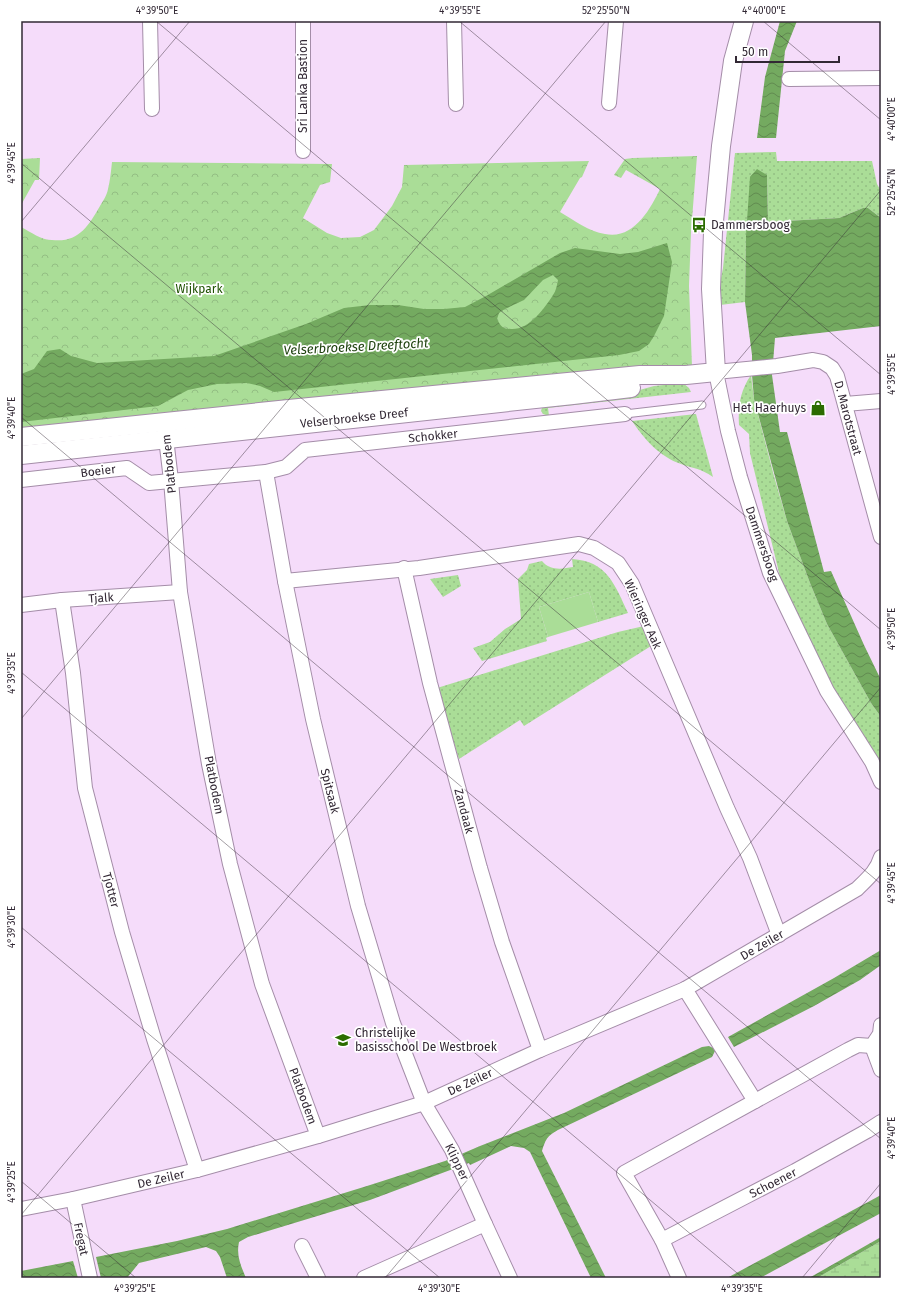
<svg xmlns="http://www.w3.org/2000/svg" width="902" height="1299" font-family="'Fira Sans',sans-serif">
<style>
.grass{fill:url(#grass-dots)}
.wetland{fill:url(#wetland-marsh)}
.park{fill:url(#park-crowns)}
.pitch{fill:#aadd97}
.water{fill:url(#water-waves);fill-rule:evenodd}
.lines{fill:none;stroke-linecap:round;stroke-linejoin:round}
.service-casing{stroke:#a48da8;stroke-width:9}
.minor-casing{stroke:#a48da8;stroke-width:16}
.tertiary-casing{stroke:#a48da8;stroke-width:20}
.service{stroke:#fff;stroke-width:7}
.minor{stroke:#fff;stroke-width:14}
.tertiary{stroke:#fff;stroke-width:18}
.ticks{fill:none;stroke:#322834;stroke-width:1;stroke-opacity:0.45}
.labels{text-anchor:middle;stroke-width:3.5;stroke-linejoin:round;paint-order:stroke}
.street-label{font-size:12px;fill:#322834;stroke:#fff}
.poi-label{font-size:12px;fill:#322834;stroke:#fff;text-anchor:start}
.park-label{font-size:12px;fill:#1e5100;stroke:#fff}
.water-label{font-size:13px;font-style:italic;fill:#1f420f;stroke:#fff}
.neatline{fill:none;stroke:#322834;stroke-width:1.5}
.ticks-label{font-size:10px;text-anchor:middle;fill:#322834}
</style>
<defs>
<pattern id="grass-dots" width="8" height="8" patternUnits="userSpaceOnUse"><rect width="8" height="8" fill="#aadd97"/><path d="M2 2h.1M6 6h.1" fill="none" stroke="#93be83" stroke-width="1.8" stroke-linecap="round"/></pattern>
<pattern id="wetland-marsh" width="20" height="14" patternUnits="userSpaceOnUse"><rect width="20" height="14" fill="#aadd97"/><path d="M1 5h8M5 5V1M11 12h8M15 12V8" fill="none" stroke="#93be83"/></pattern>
<pattern id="park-crowns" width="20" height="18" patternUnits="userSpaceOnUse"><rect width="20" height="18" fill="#aadd97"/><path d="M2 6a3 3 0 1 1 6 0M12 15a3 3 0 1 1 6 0" fill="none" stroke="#93be83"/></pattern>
<pattern id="water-waves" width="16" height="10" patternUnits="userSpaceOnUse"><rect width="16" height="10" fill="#74aa60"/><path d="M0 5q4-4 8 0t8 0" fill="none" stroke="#608a50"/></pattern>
</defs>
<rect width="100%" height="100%" fill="#f5dcfa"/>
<g class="grass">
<path d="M776,152L777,161H872L877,184L881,191V218L868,208H863L839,218L768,222L767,175L746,235L745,302L720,305L717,298L723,268L735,153Z"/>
<path d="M751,375L754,399L774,476L787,521L810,583L827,624L871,703L881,717V765L874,753L851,722L820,665L781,581L750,453L749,434L739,425C738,406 740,391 751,375Z"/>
<path d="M683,383L689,388L691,392L548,408L549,416L543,414L541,411L543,404L636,391L654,386Z"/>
<path d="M696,414L713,477C700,468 695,469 681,464C660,457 644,439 632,421Z"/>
<path d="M572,559C607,561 615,585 628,613L598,622L589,592L539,607L548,637L546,638L547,641L482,661L473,648L490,642L505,629L521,619L518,579L527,570L529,564L542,561C550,571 562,569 573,567Z"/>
<path d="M458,575L461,586L443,597L430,579Z"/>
<path d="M644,626L651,646L524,726L520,720L459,759L454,743H452L437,688L618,632Z"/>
</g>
<path class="wetland" d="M881,1241V1278H817Z"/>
<g class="park">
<path d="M697,156L691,232L689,286L692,367L21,434V227C31,232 41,240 52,240C78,243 88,227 100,206C103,201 107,195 108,189C110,181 111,171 112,162L332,164L330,182L320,185L303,218L327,233L341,238L360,237L374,230L392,206L402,187L404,165L589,161L582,177L580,178L560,212C574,220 589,232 605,234C633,240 650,210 660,189L626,170L621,178L614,175L625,159L633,158Z"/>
<path d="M40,158L39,180H35L21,205V159Z"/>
</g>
<path class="pitch" d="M589,592L598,622L548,637L539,607Z"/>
<g class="water">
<path d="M780,21H797L785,51L776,138H757L765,77Z"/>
<path d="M757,169L767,175L768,222L839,218L863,208H868L881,218V326L775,338L772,375L780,432H787L824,572L831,571L864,645L881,680V717L871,703L827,624L810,583L787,521L754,399L752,375V355L745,302L746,235L750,177Z"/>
<path d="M667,243L672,262L664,316L654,336L649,344L639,351L619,355L274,392L260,386L247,383L217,384L188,390L158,406L21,422V374L34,369L47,351L60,349L71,356L97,363L214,356L306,324L344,308L370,305H398L424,309H444L465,307L486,296L560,253L575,248L620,254L638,252ZM553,275L558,280C557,285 556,291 553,295C544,309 529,330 511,329C503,329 501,327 497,319L499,313L503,310L524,300L543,280Z"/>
<path d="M881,950V965L860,980L814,1006L734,1047L728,1037L834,978Z"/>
<path d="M709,1046L713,1048L715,1051L712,1057L560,1129C548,1135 546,1138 542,1151L606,1278H591L530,1152L524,1148L511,1146L470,1165L469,1163L370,1200L248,1237L239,1242C236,1256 241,1266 246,1278H227L220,1257L216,1251L206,1247L139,1263L127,1278H101L96,1257L177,1241L227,1229L367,1186L445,1161L480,1146L564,1113L702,1047Z"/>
<path d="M881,1195V1213L760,1278H727Z"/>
<path d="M881,1237V1241L817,1278H809Z"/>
<path d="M73,1261L78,1278H21V1271Z"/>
</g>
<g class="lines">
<g class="service-casing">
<path id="service" d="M625,414L702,405"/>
</g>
<g class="minor-casing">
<g id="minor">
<path d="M150,21L152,109"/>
<path d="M454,21L456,104"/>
<path d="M789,79L881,78"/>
<path d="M609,103L616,21"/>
<path d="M303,151V21"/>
<path d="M845,404L881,401"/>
<path d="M165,430L171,480L180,592L209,764L230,864L262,984L318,1136"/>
<path d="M266,472L285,581L313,719L358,906L393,1023L424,1103L452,1150L485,1224"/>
<path d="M21,480L127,468L149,483L266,472L286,467L305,450L625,414"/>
<path d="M881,537L837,376L832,368L823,362L813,360L777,366L716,372L728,431L740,477L770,573L827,691L872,762L881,782"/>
<path d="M404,568L430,683L480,868L502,942L540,1050"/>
<path d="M285,581L419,568L579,544L594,548L618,563L632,584L727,808L750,858L779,935"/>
<path d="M62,600L73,673L85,788L122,932L154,1039L197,1170"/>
<path d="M21,605L62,600L180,592"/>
<path d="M685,989L755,1101"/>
<path d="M872,1046L881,1070"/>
<path d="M73,1199L90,1278"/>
<path d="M21,1209L73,1199L197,1170L318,1136L424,1103L540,1050L685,989L857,889C867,879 877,871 881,857"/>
<path d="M662,1240L795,1171L867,1131L881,1122"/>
<path d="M302,1246L318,1278"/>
<path d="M364,1278L485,1224L510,1278"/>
<path d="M679,1278L662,1240L624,1173L848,1050L858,1045L872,1046L880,1034L881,1025"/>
</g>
</g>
<g class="tertiary-casing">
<g id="tertiary">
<path d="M21,437L289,409L640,375H686L716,372L711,289L713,232L721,146L733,61L744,21"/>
<path d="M21,455L573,395L631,388"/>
</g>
</g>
<use href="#service" class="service"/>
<use href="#minor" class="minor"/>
<use href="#tertiary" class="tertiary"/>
</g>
<path class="ticks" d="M156,21L881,630M459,21L881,375M763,21L881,120M21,163L881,884M21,222L190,21M21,417L881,1139M21,672L743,1278M21,719L606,21M21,927L440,1278M21,1181L136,1278M21,1215L881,190M385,1278L881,687M802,1278L881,1183"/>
<defs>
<g id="bus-bare" transform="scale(1.2)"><path d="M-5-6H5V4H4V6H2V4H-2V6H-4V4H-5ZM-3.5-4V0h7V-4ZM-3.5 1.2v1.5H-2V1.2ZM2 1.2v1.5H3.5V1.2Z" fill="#2b6c00" stroke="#fff" stroke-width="2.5" paint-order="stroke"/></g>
<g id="shop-bare" transform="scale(1.2)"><path d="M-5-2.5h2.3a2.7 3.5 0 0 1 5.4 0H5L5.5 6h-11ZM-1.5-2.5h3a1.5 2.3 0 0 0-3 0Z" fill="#2b6c00" stroke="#fff" stroke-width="2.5" paint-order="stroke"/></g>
<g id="school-bare" transform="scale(1.2)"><path d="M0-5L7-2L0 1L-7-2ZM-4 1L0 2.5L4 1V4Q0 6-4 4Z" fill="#2b6c00" stroke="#fff" stroke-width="2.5" paint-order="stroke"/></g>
</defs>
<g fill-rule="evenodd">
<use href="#bus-bare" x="699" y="225"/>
<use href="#shop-bare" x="818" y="408"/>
<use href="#school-bare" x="343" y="1040"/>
</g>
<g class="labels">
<g class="street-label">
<text transform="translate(303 86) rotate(-90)" y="4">Sri Lanka Bastion</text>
<text transform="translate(354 418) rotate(-6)" y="4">Velserbroekse Dreef</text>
<text transform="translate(848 418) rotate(75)" y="4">D. Marotstraat</text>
<text transform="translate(433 436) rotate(-6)" y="4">Schokker</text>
<text transform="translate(169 464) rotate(-96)" y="4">Platbodem</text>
<text transform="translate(98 471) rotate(-7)" y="4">Boeier</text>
<text transform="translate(762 544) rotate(71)" y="4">Dammersboog</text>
<text transform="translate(101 598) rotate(-4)" y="4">Tjalk</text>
<text transform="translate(643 614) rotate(66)" y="4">Wieringer Aak</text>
<text transform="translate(214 785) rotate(79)" y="4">Platbodem</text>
<text transform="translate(330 791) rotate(76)" y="4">Spitsaak</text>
<text transform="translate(464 811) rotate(75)" y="4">Zandaak</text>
<text transform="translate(111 890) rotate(75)" y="4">Tjotter</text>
<text transform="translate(762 945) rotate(-30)" y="4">De Zeiler</text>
<text transform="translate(470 1082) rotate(-25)" y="4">De Zeiler</text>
<text transform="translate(303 1096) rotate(70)" y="4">Platbodem</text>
<text transform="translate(457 1162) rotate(64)" y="4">Klipper</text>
<text transform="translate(161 1179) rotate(-13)" y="4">De Zeiler</text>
<text transform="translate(773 1183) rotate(-27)" y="4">Schoener</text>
<text transform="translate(81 1239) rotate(78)" y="4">Fregat</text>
</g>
<g class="poi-label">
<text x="711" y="229">Dammersboog</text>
<text x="806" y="412" text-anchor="end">Het Haerhuys</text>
<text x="355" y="1037">Christelijke<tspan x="355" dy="14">basisschool De Westbroek</tspan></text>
</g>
<g class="park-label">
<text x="199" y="293">Wijkpark</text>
</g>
<g class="water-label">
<text transform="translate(356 346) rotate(-3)" y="5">Velserbroekse Dreeftocht</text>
</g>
</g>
<rect width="902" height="1299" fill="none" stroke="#ffffff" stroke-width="44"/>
<path d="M736 56v6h103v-6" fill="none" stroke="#322834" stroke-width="2"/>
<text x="742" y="56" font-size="12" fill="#322834" stroke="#ffffff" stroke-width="3" paint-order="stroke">50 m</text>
<rect x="22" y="22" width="858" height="1255" class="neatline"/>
<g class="ticks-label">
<text x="157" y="14">4°39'50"E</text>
<text x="460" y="14">4°39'55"E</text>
<text x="606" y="14">52°25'50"N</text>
<text x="764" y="14">4°40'00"E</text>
<text transform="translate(891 119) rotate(-90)" y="4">4°40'00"E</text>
<text transform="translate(11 163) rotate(-90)" y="4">4°39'45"E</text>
<text transform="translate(891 192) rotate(-90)" y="4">52°25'45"N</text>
<text transform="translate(891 374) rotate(-90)" y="4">4°39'55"E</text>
<text transform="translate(11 418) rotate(-90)" y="4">4°39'40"E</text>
<text transform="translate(891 629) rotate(-90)" y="4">4°39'50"E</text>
<text transform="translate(11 673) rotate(-90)" y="4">4°39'35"E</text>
<text transform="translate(891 883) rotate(-90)" y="4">4°39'45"E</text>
<text transform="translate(11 927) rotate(-90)" y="4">4°39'30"E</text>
<text transform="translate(891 1138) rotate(-90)" y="4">4°39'40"E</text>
<text transform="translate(11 1182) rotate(-90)" y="4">4°39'25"E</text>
<text x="135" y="1292">4°39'25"E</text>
<text x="439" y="1292">4°39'30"E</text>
<text x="742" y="1292">4°39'35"E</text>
</g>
</svg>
